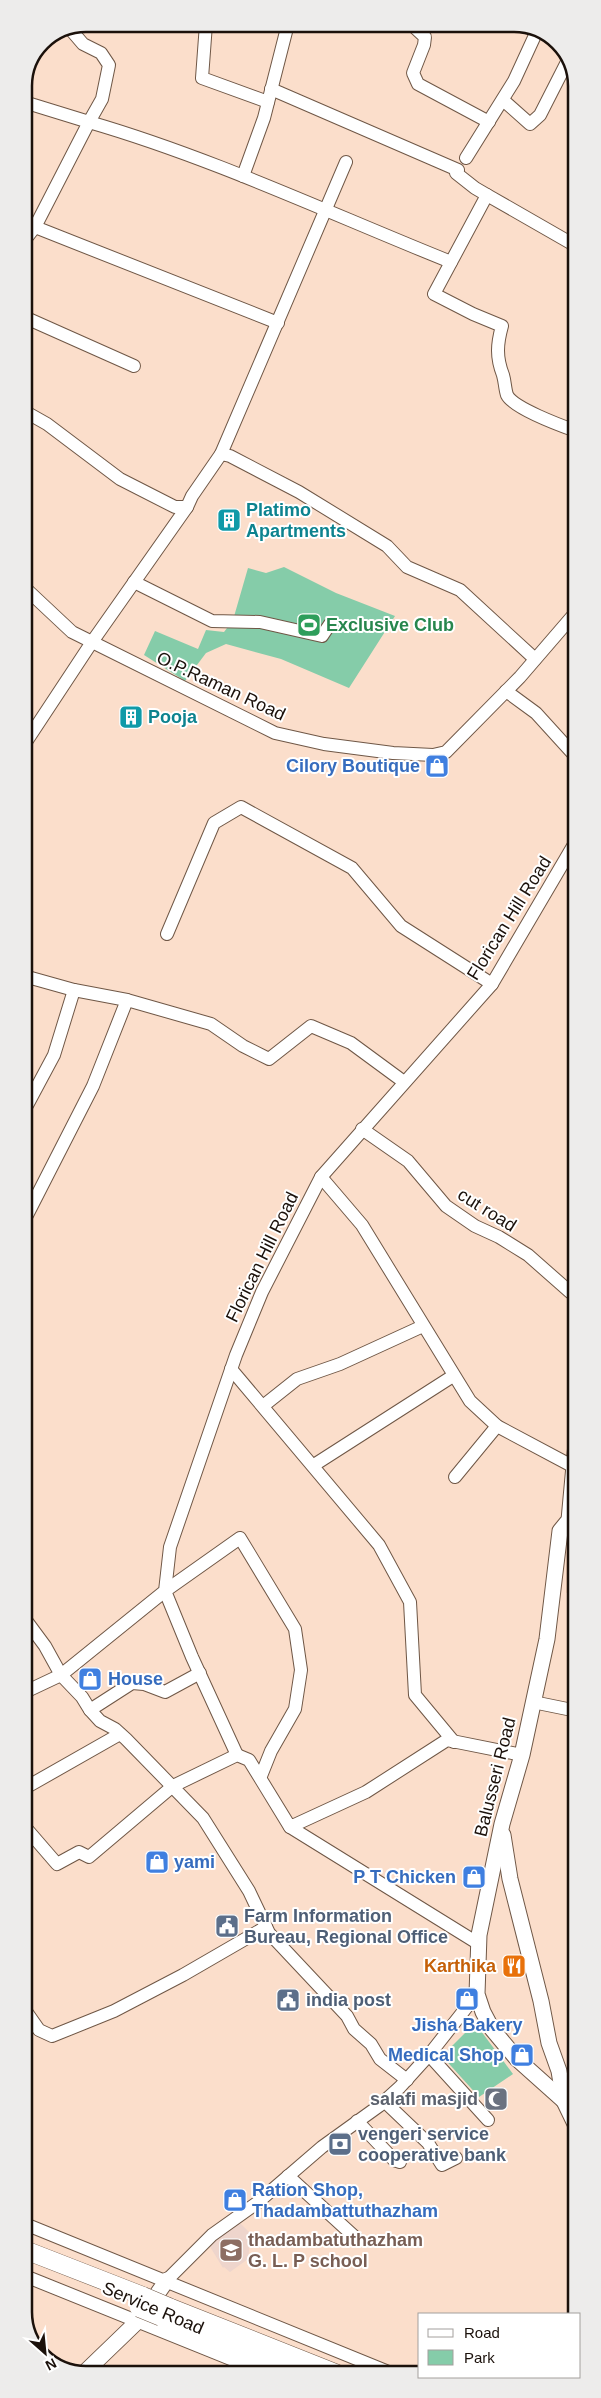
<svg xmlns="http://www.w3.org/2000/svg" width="601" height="2398" font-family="Arial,sans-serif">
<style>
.built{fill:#f4d1b9}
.education{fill:#eed5cc}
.park{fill:#85cca9}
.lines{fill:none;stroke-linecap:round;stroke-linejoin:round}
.minor-casing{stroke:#6f5746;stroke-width:14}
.major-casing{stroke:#6f5746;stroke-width:17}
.highway-casing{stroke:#6f5746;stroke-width:19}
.minor{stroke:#fff;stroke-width:12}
.major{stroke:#fff;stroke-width:15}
.highway{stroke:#fff;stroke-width:18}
.highway-bridge-casing{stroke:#6f5746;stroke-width:19;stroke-linecap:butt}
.highway-bridge{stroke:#fff;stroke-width:18}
.labels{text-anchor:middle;stroke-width:4;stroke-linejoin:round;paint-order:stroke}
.culture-label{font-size:18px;font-weight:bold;fill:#0d838f;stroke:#fff;text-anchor:start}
.leisure-label{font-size:18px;font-weight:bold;fill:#27864d;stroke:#fff;text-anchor:start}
.street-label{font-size:18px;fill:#1b110b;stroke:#fff}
.shop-label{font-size:18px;font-weight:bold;fill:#366cbe;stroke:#fff;text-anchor:end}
.service-label{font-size:18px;font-weight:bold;fill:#4e5e75;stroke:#fff;text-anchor:start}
.food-label{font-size:18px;font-weight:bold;fill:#c56008;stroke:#fff;text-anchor:end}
.worship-label{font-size:18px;font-weight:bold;fill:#5b616d;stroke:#fff;text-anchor:end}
.education-label{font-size:18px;font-weight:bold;fill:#785e54;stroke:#fff;text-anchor:start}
.rim{fill:none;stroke:#1b110b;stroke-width:2.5}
</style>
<rect width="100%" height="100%" fill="#fbdecb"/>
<g class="built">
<path d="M577,1533V1592L566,1593V1534Z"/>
<path d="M577,1976V2034L570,2006Z"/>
</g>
<path class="education" d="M237,2220L251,2234L248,2259L230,2272L224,2267L223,2268L209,2245Z"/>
<g class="park">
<path d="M284,567L336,593L395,616L349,688L281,659L226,644L206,653L185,681L144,655L155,631L198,649L206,630L224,632L233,620L248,568L266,573Z"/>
<path d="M475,2023L513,2074L479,2097L442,2056Z"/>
</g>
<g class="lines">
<g class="minor-casing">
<g id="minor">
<path d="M206,24L202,78L268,102"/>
<path d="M411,24L425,37L424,45L413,73L418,84L489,122"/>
<path d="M271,89L458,170L456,173L475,188L487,195L434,294L473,314L502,326C497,344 496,357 503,375C505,382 505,389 507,395C513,408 562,426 576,431"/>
<path d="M503,100L530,124L540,115L568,60"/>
<path d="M24,102L89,122L102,99L109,65L101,53L83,44L71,30"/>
<path d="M466,158L514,81L537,31"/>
<path d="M243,176L264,118L288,24"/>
<path d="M487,195L576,246"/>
<path d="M35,227L278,323"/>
<path d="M24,241L35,227L89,122C213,158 331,214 451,262"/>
<path d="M24,317L134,366"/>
<path d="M24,411L47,424L120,479L175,507H187L192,496L221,454L230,456L299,492L387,546L407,567L460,590L535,659"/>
<path d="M221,454L346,162"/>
<path d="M134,582L212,621L260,622L322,636L330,624"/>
<path d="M24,587L72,632L275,733L324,744L393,753L433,755L446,752L520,677L576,612"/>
<path d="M506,691L536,713L576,757"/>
<path d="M24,745L92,642L187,507"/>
<path d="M167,934L214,823L241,807L352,868L401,926L492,984"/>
<path d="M24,976L74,990"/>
<path d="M24,1111L54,1055L74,990L127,1000L211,1024L243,1046L269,1059L311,1026L351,1043L404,1082"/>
<path d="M362,1129L408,1161L446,1206L475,1226L499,1237L528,1255L570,1292L577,1294"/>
<path d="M321,1177L362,1225L470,1401L497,1426L574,1467"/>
<path d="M24,1221L93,1086L127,1000"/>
<path d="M231,1369L379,1545L410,1602L415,1695L454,1742"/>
<path d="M263,1406L297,1379L340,1364L423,1326"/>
<path d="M314,1465L453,1376"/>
<path d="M455,1477L497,1426"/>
<path d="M25,1619L45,1646L61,1675L82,1697L90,1710L100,1721L115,1729L126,1739L203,1818L249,1891L269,1933L347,2016L354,2029L371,2044L380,2059L407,2080"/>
<path d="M25,1692L61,1675L165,1591L170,1547L236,1355L262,1292L321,1177L492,984L576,841"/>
<path d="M533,1702L577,1711"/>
<path d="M90,1710L132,1683L144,1684L165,1692L200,1673"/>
<path d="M237,1755L192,1657L165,1591L240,1538L295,1629L301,1670L295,1709L271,1751L261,1776"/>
<path d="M25,1788L120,1734"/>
<path d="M25,1827L57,1864L79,1852L89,1857L173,1786L237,1755L249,1760L290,1827L366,1792L447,1740L522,1755"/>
<path d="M290,1827L479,1944"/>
<path d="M25,2010L39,2030L52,2036L114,2011L183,1975L266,1927"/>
<path d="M429,2055L488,2120"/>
<path d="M384,2101L428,2143L442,2165L456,2158"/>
<path d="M357,2121L394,2160L400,2162"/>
<path d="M288,2176L357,2239"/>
<path d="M25,2224L391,2373"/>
<path d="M25,2276L268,2374"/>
<path d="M167,2280L212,2235L257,2203L322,2147L379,2106L400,2087L429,2055L477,1994"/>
</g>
</g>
<g class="major-casing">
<g id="major">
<path d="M503,1835L510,1879L541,2001L549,2043L559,2071L564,2101L577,2128"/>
<path d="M564,2101L517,2059L492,2029L483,2012L477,1994L479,1935L502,1824L522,1755L547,1639L560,1531L569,1520L577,1433"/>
<path d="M83,2374L139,2320L167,2280"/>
</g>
</g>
<g class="highway-casing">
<g id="highway">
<path d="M25,2250L143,2296"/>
<path d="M169,2307L338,2374"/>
<path d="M161,2317L302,2374"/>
</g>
</g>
<use href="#minor" class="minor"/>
<use href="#major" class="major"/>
<use href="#highway" class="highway"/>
<g class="highway-bridge-casing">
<g id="highway-bridge">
<path d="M143,2296L169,2307"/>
<path d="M139,2308L161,2317"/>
</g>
</g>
<use href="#highway-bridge" class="highway-bridge"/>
</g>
<defs>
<g id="building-square" transform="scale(1.25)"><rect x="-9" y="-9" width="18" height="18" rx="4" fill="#0f9aa8" stroke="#fff"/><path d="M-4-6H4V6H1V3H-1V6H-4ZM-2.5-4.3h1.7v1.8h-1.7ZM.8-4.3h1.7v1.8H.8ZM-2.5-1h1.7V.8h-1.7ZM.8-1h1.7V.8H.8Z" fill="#fff"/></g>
<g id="stadium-square" transform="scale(1.25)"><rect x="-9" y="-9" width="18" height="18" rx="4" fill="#2e9e5b" stroke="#fff"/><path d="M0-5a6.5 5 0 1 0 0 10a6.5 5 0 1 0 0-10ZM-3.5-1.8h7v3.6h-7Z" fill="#fff"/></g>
<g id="shop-square" transform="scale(1.25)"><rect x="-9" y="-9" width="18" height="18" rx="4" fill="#3f7fe0" stroke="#fff"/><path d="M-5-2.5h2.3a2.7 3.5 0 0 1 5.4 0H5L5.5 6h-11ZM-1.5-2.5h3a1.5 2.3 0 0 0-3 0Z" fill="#fff"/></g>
<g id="civic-square" transform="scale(1.25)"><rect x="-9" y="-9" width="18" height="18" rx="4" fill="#5c6f8a" stroke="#fff"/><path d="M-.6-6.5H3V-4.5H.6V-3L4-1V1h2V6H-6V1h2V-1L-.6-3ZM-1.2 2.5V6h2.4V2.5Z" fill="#fff"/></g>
<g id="restaurant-square" transform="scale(1.25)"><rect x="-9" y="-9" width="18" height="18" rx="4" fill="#e8710a" stroke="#fff"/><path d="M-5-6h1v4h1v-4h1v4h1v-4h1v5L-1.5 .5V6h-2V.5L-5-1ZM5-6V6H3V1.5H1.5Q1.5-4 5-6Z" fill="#fff"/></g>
<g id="mosque-square" transform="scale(1.25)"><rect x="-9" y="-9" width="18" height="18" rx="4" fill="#6b7280" stroke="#fff"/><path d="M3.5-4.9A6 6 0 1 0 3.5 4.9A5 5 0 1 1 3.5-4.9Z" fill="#fff"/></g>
<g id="bank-square" transform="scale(1.25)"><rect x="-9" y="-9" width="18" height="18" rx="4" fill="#5c6f8a" stroke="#fff"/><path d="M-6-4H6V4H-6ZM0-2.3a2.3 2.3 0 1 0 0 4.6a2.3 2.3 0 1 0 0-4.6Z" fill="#fff"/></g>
<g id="school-square" transform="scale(1.25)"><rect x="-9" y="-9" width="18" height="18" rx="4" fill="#8d6e63" stroke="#fff"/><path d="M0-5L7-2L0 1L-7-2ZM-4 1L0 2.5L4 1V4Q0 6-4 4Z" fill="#fff"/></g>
</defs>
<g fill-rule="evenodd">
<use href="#building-square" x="229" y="520"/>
<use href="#stadium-square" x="309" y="625"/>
<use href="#building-square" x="131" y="717"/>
<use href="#shop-square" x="437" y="766"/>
<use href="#shop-square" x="90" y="1679"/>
<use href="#shop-square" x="157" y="1862"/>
<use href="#shop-square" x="474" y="1877"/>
<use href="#civic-square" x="227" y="1926"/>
<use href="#restaurant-square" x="514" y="1966"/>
<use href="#shop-square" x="467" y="1999"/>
<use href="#civic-square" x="288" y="2000"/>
<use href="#shop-square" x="522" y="2055"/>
<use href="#mosque-square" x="496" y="2099"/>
<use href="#bank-square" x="340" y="2144"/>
<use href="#shop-square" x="235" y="2200"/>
<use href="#school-square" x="231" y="2250"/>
</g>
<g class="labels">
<g class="culture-label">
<text x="246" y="516">Platimo<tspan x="246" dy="21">Apartments</tspan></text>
<text x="148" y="723">Pooja</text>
</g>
<g class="leisure-label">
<text x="326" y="631">Exclusive Club</text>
</g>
<g class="street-label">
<text transform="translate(221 686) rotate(25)" y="6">O.P.Raman Road</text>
<text transform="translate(509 918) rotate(-58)" y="6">Florican Hill Road</text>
<text transform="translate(487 1210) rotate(32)" y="6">cut road</text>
<text transform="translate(262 1257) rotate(-64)" y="6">Florican Hill Road</text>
<text transform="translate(495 1777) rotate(-76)" y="6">Balusseri Road</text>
<text transform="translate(153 2308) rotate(23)" y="6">Service Road</text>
</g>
<g class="shop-label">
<text x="420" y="772">Cilory Boutique</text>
<text x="108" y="1685" text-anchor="start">House</text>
<text x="174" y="1868" text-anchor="start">yami</text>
<text x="456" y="1883">P T Chicken</text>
<text x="467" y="2031" text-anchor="middle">Jisha Bakery</text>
<text x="504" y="2061">Medical Shop</text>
<text x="252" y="2196" text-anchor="start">Ration Shop,<tspan x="252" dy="21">Thadambattuthazham</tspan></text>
</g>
<g class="service-label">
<text x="244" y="1922">Farm Information<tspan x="244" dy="21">Bureau, Regional Office</tspan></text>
<text x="306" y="2006">india post</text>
<text x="358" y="2140">vengeri service<tspan x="358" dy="21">cooperative bank</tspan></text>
</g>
<g class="food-label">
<text x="496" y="1972">Karthika</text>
</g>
<g class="worship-label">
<text x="478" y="2105">salafi masjid</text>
</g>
<g class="education-label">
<text x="248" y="2246">thadambatuthazham<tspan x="248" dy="21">G. L. P school</tspan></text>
</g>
</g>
<path d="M0 0H601V2398H0ZM86 32H514A54 54 0 0 1 568 86V2312A54 54 0 0 1 514 2366H86A54 54 0 0 1 32 2312V86A54 54 0 0 1 86 32Z" fill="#edeceb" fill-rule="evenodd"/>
<path class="rim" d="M86 32H514A54 54 0 0 1 568 86V2312A54 54 0 0 1 514 2366H86A54 54 0 0 1 32 2312V86A54 54 0 0 1 86 32Z"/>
<rect x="418" y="2313" width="162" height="65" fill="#ffffff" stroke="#a4a09d"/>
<rect x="428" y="2329" width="25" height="8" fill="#ffffff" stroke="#a4a09d"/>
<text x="464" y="2338" font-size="15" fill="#1b110b">Road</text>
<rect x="428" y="2350" width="25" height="15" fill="#85cca9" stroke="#a4a09d"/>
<text x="464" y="2363" font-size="15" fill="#1b110b">Park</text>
<g transform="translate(45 2353) rotate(153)" stroke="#ffffff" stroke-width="4" paint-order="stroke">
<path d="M0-4L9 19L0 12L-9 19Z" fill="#1b110b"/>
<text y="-8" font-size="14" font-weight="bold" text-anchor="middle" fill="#1b110b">N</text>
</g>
</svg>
